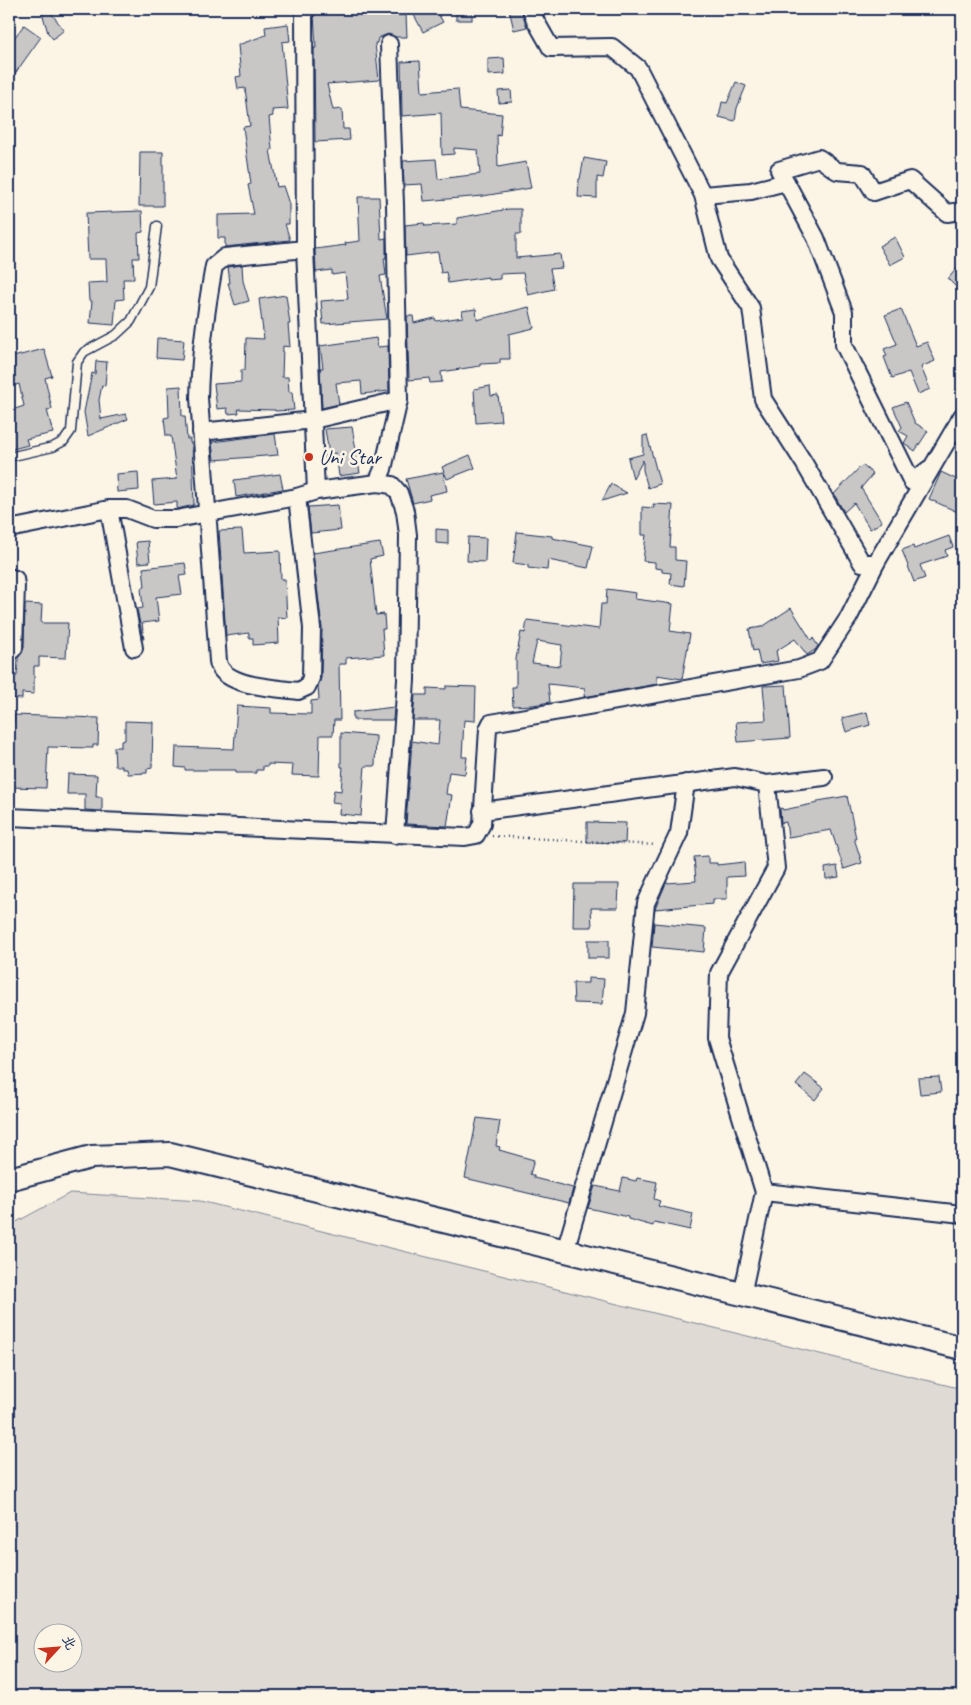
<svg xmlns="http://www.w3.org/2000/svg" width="971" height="1705" font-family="Caveat,'LXGW WenKai TC',sans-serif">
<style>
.green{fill:#dfdbd4;stroke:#7d8599;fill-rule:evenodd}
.building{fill:#c8c7c6;stroke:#1b2f5e;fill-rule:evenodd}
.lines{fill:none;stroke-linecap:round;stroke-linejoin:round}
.lane-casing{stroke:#1b2f5e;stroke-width:11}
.street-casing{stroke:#1b2f5e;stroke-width:20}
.secondary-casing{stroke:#1b2f5e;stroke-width:26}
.path{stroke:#1b2f5e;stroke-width:2.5;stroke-dasharray:1 4;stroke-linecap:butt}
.lane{stroke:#fcf5e5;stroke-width:8}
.street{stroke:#fcf5e5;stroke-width:16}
.secondary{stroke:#fcf5e5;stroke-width:22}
.poi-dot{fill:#c8321e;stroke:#fcf5e5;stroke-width:2}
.labels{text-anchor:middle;stroke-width:5;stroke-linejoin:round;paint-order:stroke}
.poi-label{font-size:21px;fill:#1b2f5e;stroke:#fcf5e5;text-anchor:start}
</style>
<rect width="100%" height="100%" fill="#fcf5e5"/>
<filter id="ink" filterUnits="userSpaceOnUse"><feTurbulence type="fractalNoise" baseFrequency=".02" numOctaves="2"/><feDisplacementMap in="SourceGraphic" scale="10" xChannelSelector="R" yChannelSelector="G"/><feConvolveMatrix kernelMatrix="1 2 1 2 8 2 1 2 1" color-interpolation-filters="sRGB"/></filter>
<g filter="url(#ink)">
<path class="green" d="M70,1193L200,1201L962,1389V1696H9V1226ZM42,1632H72V1662H42Z"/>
<g class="building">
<path d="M41,9H48L64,30L53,39L48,33Z"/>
<path d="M344,9H379V16L406,15L407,37H396L388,34L378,38L377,43H375L379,80L327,84L333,110L342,109L343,129H349L350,140L315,142L314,48H316L314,14L344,11Z"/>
<path d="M427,9H431L434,13L437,12L443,22L423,32L414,15Z"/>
<rect x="456" y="9" width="16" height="11"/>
<path d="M509,9H521L527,27L514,30Z"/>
<path d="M288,24L290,41L282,42L288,109L272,110L273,116L269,117L272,150H270L277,187L283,186L289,204V224H285L290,240L225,247V238H218V215L254,214L248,185L251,184L243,127L250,126L245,88L238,89L236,77L241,76L238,45L266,35L265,27Z"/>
<path d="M24,25L41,37L9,82V33L14,38Z"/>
<path d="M504,58L505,74L488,75V59Z"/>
<path d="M420,61L422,92L458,89L460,110L502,114L500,136L497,135L498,167L526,162L531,188L483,196L424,201L422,184L404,185L403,161L436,159L438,179L480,174L478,150L454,148V154L442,155L441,113L402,116L401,62Z"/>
<path d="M736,82L746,86L737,108L735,121L719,117L722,102L727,103Z"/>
<path d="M511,90L512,102L499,103L498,91Z"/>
<path d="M140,152H163V206H139Z"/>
<path d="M584,158L606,162L603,178L597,177V198L578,197L579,179H580Z"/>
<path d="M358,197H379L381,239L386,238V258H384L386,275L380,276L387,319L323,324L321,301L348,299L345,273L332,275V270L316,272L315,249L346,245L345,243L360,241Z"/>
<path d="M509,209H521V234H516V258L560,254L562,268L550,269L554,289L528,295L523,273L500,274V279L488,280V277L448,283L446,272L441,273L438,252L406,256L405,225L424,223L425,226L457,224V218Z"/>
<path d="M142,211L143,232L138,233L139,258H133L134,279H123L124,299L116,300L114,325L90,323L92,301H89L88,283L107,282L106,259H88L86,213Z"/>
<path d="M895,237L905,257L890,265L879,246Z"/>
<path d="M242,265L243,281L249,301L235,305L228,283H230L228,267Z"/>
<path d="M956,269L962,275V293L948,279Z"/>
<path d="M286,295L290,324H288L290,347L283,346L282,377H288L289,392H292L294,410L275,411V410L238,409L239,413L228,414L227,408L217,409L214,384L241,382V370H245L246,338L264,339L259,299Z"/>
<path d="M529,307L534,328L509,334L510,359H500V363L480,364V366L441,372L442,382L430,383L429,378L409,380L407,316H413L414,323L435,318L436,321L463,317L462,311L476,309L477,320Z"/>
<path d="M901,309L916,346L927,342L935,361L921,367L930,389L918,394L909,372L892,378L884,357L887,356L884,349L897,344L885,315Z"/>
<path d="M157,338L184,340L182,360L156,358Z"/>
<path d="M376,338L378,347L388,346L389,391L362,394L361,381L336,383L339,404L322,408L320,368H323L320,346Z"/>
<path d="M44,349L52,376L45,378L52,409L47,410L53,433L26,439L28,445L9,450V411L24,406L19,384L9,387V358Z"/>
<path d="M96,361L107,362L105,386L102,385L99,400L101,419L126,414L128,419L88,436L84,412L92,373L95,374Z"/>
<path d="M181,386L182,416H185L187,439H190V443H192L194,505L177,509V502L154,504L152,481L177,479L171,436H166L164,418L169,417L168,387Z"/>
<path d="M490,386L491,396L498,395L501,421L476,423L474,389Z"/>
<path d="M906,402L915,423L928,431L915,451L904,443L908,436L899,431L902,427L893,407Z"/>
<path d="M352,427L360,473L339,476L336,453L329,454L325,429Z"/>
<path d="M275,434L278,455L214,460L212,442Z"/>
<path d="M647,435L660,484L648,488L643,470V460L633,479L628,458L643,454V436Z"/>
<path d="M470,455L475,468L447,479L442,467Z"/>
<path d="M862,465L873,474L861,488L882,522L870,529L854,503L844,512L834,494Z"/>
<path d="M138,472L139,490L117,492L116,474Z"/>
<path d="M443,472L447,491L429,495L430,499L413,503L406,479Z"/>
<path d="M941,472L962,482V514L929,499Z"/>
<path d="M280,474L283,489L236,497L234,480Z"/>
<path d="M611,484L627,493L602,501Z"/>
<path d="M653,504L673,505L670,547H675V560L686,561L684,586L670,584L671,573L662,572V569L655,568V562L643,561L646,535H642V507L654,508Z"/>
<path d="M338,505L341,530L311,533L308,507Z"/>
<path d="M436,529L448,530V544L436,543Z"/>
<path d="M242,530L244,553L280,551L281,579H285L287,618L278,617L279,643L253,645V638H249V633L226,636L219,531Z"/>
<path d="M517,532L552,536V538L593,546L588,568L548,560L547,570L528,568V565L513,563Z"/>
<path d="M949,536L953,547L945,550L947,556L920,565L925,578L914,582L902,550L913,546L914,549Z"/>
<path d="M468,537L486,538L485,562L467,561Z"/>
<path d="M148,541L150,562L138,563L136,542Z"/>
<path d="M380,543L383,556L370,559L376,615L384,614L385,629H382L384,655L346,658V664H339L340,720H334L333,735H320L319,776L292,775L293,765L268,764V766H263V770H256V773H236V770H185V768L175,767L176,747L234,749L237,706L271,708V713L311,714V701L319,700L318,686L321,678L322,628L313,553Z"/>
<path d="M185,563L187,575L179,576L182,594L156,597L159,621L142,623L144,639H143L137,609L143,608L141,588L145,587L143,568Z"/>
<path d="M607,589L636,593L635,599L673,604L670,631L690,634L682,679L657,675V684L584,697L585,688L548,684L550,702L533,705L513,706L512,687H516V659L521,632L525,633L527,620L599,629L601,604H606ZM537,641L562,645L560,666L532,663Z"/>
<path d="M25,604L42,605L41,623H68L66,658L39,657V666H34V694L22,693V699L9,698V676H17L18,658L24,648Z"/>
<path d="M791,608L811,640L813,638L818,646L815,650L807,655L795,639L776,651L778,661L760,664L757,650L753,651L749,629L762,627Z"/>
<path d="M786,685L790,738L738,742L736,722L766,720L763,686Z"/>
<path d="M446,686L476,687L475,721L464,720L462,757H467L465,774L449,772L446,794L452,795L447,826L406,824L412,741L438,745L440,720H413L415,695H427V688L446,689Z"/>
<path d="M394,707L393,720H353V712Z"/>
<path d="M867,712L870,725L846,732L842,718Z"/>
<path d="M14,715L99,718L98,745H93V748L48,747L46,788L9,787V723L14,722Z"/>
<path d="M125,721L153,722L152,768L147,769V773L128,774L127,769H122V766H115L114,747H121V741L125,740Z"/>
<path d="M341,733L376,736L375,766H365L361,816L339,814L340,803L332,802L334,790L341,791L343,767H341Z"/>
<path d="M68,774L97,775L96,797H102V811L85,810V794H67Z"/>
<path d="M847,796L856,838H854L862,863L844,869L831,830L788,837L786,822L781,823L780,809L782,808L783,810L818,803V801Z"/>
<path d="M587,822L626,823L625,843L587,842Z"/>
<path d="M708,856V863H717V865L744,862L745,876L727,877V899H713V904L655,909L666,883L696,881L694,857Z"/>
<path d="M837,866L839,877L826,879L825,868Z"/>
<path d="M574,884H619L618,908H591L592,927H573Z"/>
<path d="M654,923L706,928L704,952L652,947Z"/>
<rect x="588" y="940" width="21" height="18"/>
<path d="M588,978L604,979L602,1004L574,1003L573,983H588Z"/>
<path d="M805,1074L824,1088L815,1100L796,1085Z"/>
<path d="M939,1077L941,1092L920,1094L918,1078Z"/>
<path d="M477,1118L500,1121L496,1146L500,1147L499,1150L534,1160L530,1174L534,1176V1178L573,1188L569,1203L465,1178Z"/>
<path d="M623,1178L636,1181L637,1178L657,1182L654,1199L660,1201L658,1206L693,1214L690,1230L654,1222L653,1226L628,1219V1217L588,1208L595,1186L620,1191Z"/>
</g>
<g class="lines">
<g class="lane-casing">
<path id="lane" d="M9,457L53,447L64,441L71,431L77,362L84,352L116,335L131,321L149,287L157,226"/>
</g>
<g class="street-casing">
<g id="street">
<path d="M304,9L305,249L316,491"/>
<path d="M531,9L534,18L551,48L612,47L638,68L703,195L719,259L751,308L763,399L804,463L862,563H876"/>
<path d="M786,182L779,170L819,158L837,171L862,173L874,192L910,180L947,213L962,211"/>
<path d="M703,195L751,191L786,182L816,238L844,312V345L912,482L929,469"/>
<path d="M201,432L313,420L399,400"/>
<path d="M377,483L392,485L399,493L405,511L408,535L406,680L395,835"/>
<path d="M297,497L312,628L311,678L307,687L298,691C277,688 221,687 218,661L199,398C200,354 206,310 214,266L225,257L305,249"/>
<path d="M109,509L134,648"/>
<path d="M9,529L109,509H127L153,519H176L297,497L316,491L377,483L383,469L399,400L395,204L389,44"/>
<path d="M9,577L15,579L16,585L14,648L9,653"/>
<path d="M482,811L735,777L767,784L824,777"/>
<path d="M9,817L465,837L476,835L482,824L488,729L491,723L799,669L820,661L849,617L876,563L962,416"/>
<path d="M764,1192L962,1214"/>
<path d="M565,1251L635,1013L646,903L679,833L686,783"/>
<path d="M742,1295L764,1192L717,1038L719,973L776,868L767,784"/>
</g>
</g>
<g class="secondary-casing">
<path id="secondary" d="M9,1179L91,1157L170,1154L962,1348"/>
</g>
<path class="path" d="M492,836L656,845"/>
<use href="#lane" class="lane"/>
<use href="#street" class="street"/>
<use href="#secondary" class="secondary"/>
</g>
</g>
<circle class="poi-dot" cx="309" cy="457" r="5"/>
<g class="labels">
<g class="poi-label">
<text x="319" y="464">Uni Star</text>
</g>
</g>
<rect width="971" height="1705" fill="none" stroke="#fcf5e5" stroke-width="30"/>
<rect x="15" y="15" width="941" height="1675" fill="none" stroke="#1b2f5e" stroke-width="2" filter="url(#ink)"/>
<g transform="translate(58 1648) rotate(64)"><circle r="24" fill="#fcf5e5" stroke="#a2a6af"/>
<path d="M0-4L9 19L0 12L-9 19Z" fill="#c8321e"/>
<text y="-8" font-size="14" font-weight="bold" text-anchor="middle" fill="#1b2f5e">北</text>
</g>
</svg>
